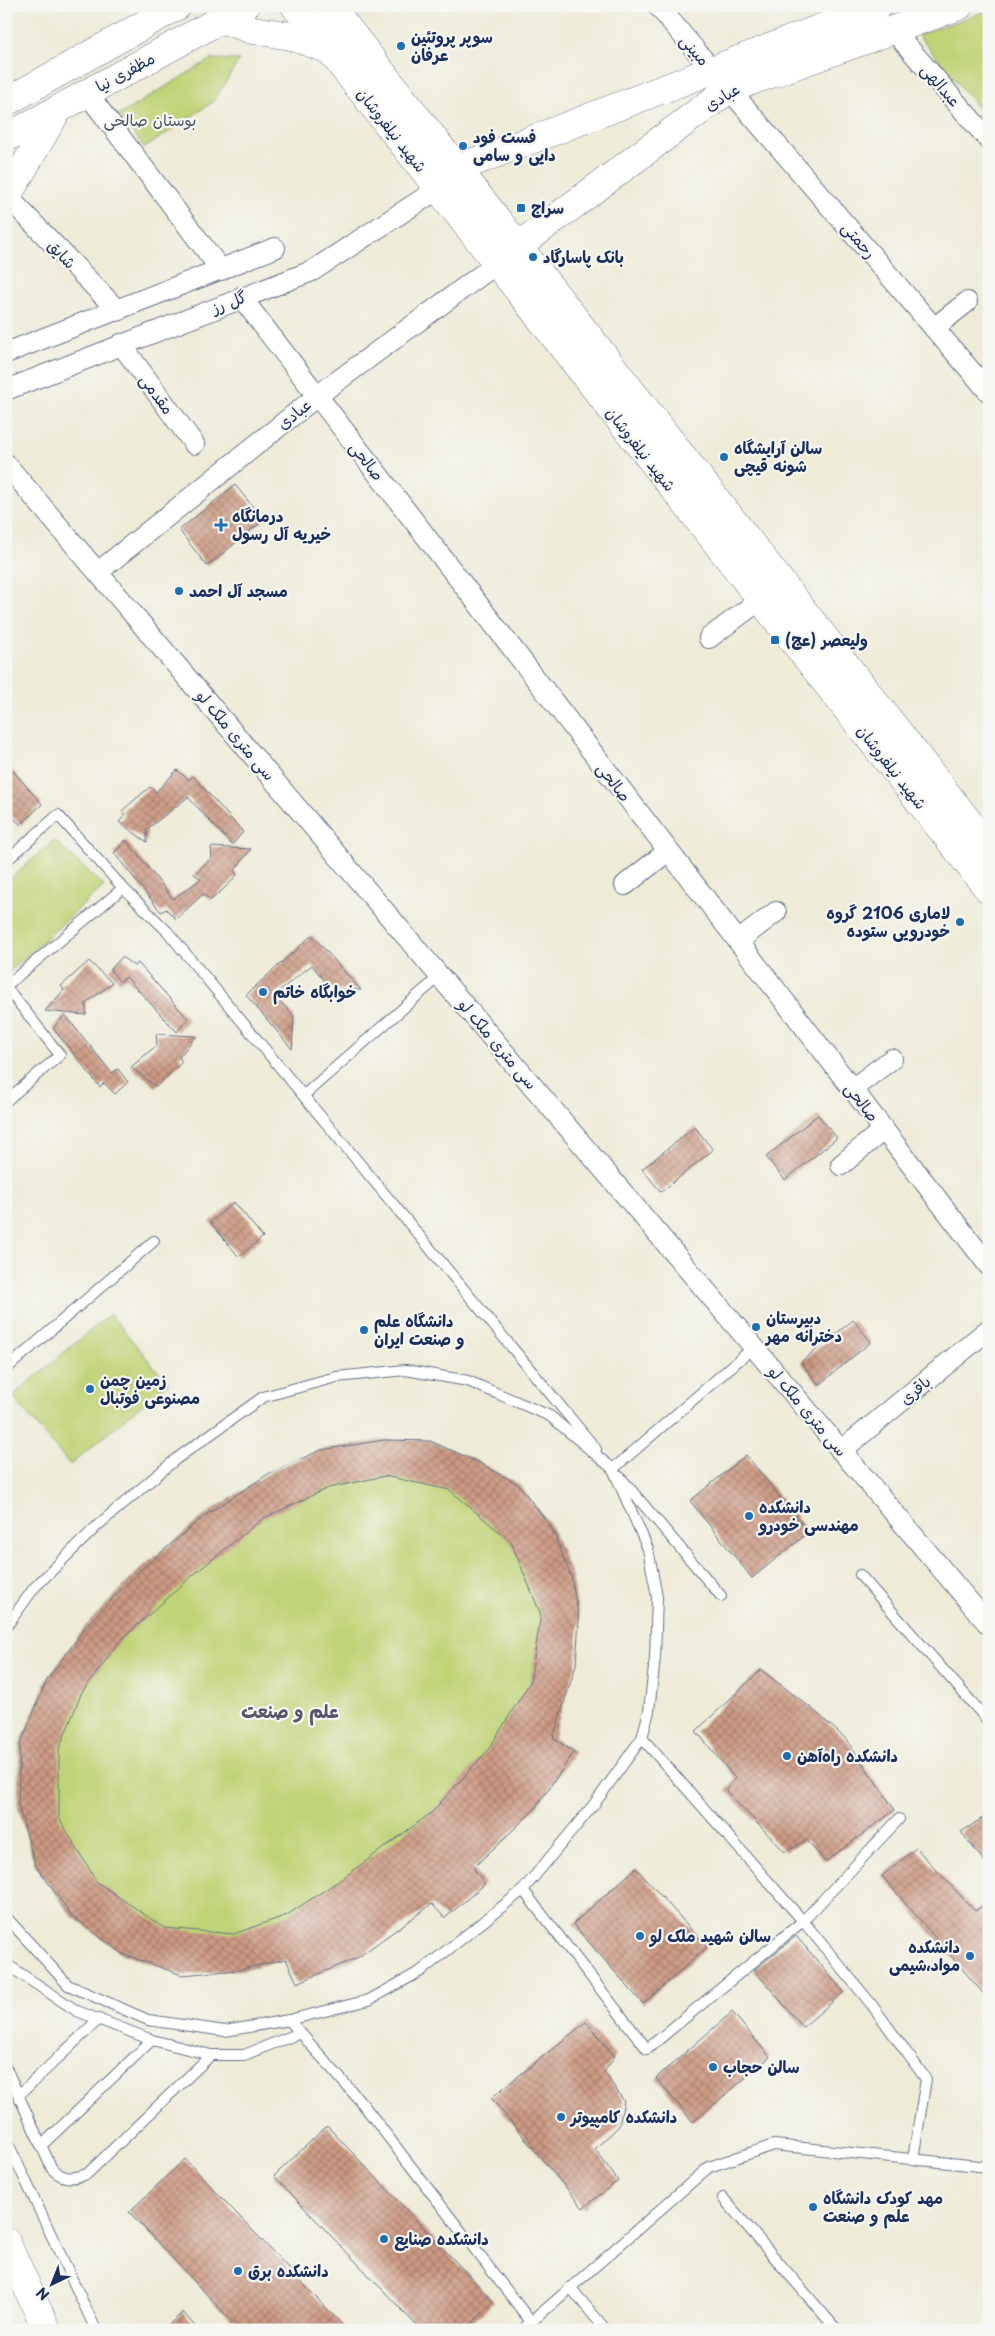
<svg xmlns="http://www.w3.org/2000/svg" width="995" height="2336" font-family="'Playpen Sans','Playpen Sans Arabic',sans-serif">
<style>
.park{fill:#c0d376;stroke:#6e816a}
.building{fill:url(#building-cross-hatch);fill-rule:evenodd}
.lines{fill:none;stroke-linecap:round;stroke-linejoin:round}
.service-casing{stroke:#657188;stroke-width:12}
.minor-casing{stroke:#657188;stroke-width:22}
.secondary-casing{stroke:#657188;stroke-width:29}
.primary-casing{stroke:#657188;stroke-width:29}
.service{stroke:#fff;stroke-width:10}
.minor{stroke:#fff;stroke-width:20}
.secondary{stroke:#fff;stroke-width:28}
.primary{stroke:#fff;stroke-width:28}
.poi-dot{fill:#1f6fb2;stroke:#f6f6f2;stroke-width:2}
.labels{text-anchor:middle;stroke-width:4.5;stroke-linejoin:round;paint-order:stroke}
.poi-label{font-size:16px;font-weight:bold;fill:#1b2f5e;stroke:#f6f6f2;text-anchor:start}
.street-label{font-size:16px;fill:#1b2f5e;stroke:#f6f6f2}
.park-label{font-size:16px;fill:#445864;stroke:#f6f6f2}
.neighbourhood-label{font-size:18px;font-weight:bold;fill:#5a546b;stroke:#f6f6f2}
</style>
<defs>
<pattern id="building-cross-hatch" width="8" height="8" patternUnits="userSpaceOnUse" patternTransform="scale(1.25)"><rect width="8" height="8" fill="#ce9a82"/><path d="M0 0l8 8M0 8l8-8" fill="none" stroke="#a67e6e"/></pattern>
</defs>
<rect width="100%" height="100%" fill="#f6f6f2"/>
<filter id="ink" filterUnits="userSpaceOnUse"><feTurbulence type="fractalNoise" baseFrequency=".02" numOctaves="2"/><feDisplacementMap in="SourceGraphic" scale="10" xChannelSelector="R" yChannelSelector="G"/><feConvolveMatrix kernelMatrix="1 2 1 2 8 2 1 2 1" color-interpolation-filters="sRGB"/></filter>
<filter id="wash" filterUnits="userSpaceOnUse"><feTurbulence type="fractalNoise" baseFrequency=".0096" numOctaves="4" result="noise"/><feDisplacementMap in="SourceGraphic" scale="20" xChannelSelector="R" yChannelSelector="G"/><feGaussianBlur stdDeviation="1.12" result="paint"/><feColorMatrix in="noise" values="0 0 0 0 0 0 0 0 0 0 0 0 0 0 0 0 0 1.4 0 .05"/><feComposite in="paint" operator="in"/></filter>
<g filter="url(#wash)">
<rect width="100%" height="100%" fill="#eeebd7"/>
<g class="park">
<path d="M989,10V121L918,35Z"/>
<path d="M211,59L239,60L214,101L145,148L119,115Z"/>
<path d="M54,840L104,886L7,974L6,883Z"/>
<path d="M110,1314L168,1383L70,1465L12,1396Z"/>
<path d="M384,1440L430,1441L478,1462L519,1485L551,1527L571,1576L579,1619L553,1738L574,1752L534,1810L297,1983L286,1959L238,1970L123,1954L71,1915L35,1864L18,1805L20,1745L47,1680L87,1625L140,1570L207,1514L270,1473L321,1450Z"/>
</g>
<g id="blocks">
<g class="building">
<path d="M235,485L264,520L207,566L179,530Z"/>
<path d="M6,763L42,804L21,825L6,811Z"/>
<path d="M177,770L189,780L193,776L243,832L232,845L188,797L147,829V842L119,822L125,815L122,811L132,802L150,787L156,792Z"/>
<path d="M126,840L173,899L201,879L194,874L212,858L211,847L251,849L234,871L237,875L228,885L211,900L203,894L176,919L166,909L161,912L114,853Z"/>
<path d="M312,935L361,990L331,989L312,965L274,995L294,1016L292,1049L246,995Z"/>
<path d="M122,957L134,966L138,963L188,1019L177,1032L126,977L120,982L110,970Z"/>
<path d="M89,961L112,983L86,1003V1015L45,1011L64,990L61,986Z"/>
<path d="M65,1015L112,1073L118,1069L128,1082L115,1094L104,1083L100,1087L53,1028Z"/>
<path d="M156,1034L196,1036L179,1057L182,1062L156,1087L131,1067L157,1045Z"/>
<path d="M818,1115L837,1138L785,1180L766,1157Z"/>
<path d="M695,1127L713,1150L661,1192L642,1169Z"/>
<path d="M234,1202L263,1237L239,1257L210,1222Z"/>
<path d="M853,1320L871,1342L819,1385L801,1362Z"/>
<path d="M384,1440L430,1441L478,1462L519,1485L551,1527L571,1576L579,1619L576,1665L553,1738L574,1752L534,1810L473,1868L485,1884L445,1918L432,1904L357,1958L297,1983L286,1959L238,1970L182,1975L123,1954L71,1915L35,1864L18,1805L20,1745L47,1680L87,1625L140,1570L207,1514L270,1473L321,1450ZM385,1476L450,1490L511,1542L541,1615L530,1682L488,1750L431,1813L343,1878L287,1915L234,1934L164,1928L97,1882L59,1818V1749L82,1692L121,1640L192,1576L262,1519L328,1488Z"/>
<path d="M746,1455L809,1532L752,1578L690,1501Z"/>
<path d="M761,1670L810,1707L846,1739L895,1810L825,1862L807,1840L785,1852L726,1791L735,1778L696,1731Z"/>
<path d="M989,1814V1867L961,1832Z"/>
<path d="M916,1848L975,1911L989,1901V2000L882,1876Z"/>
<path d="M636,1868L707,1947L643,2004L573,1924Z"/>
<path d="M796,1936L844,1992L803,2027L754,1970Z"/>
<path d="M732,2012L770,2057L693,2122L656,2078Z"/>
<path d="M586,2022L615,2056L604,2072L624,2101L619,2126L595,2149L618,2181L583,2208L491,2098Z"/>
<path d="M327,2126L494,2302L465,2330H421L274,2176Z"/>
<path d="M185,2159L347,2330H240L129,2212Z"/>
<path d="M183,2312L198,2330H163Z"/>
</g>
</g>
</g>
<g filter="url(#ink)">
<use href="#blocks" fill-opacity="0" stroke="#657188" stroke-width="1"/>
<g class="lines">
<g class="service-casing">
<g id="service">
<path d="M6,861L58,815L123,888L167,931L596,1449"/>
<path d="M6,986L123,888"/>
<path d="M6,987L60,1055L6,1101"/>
<path d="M304,1095L440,976"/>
<path d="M6,1369L154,1241"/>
<path d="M613,1469L754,1347"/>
<path d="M620,1477L721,1596"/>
<path d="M860,1575L989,1722"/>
<path d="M6,1627L34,1588L98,1525L176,1459L263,1397L336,1377L406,1370L468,1381L550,1416L613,1469L648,1549L657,1597L655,1658L649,1711L642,1738L595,1803L523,1890L421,1971L369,2000L289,2020L225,2031L148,2020L68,1985L6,1917"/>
<path d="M642,1738L803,1921L872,2005L926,2079L913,2159"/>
<path d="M523,1890L647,2049L803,1921L899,1819"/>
<path d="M6,1964L77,2011L152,2040L211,2055H244L300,2033"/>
<path d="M289,2020L362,2103L531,2322"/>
<path d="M6,2068L52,2169C64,2180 72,2179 87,2174L211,2055"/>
<path d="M20,2094L99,2019"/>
<path d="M6,2139L96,2330"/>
<path d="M41,2146L152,2040"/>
<path d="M723,2198L837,2330"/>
<path d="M570,2287L606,2330"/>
<path d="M522,2330L709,2167L774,2145L989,2167"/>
</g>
</g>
<g class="minor-casing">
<g id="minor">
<path d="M658,6L713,71"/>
<path d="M893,30L989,140"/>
<path d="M729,89L989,392"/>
<path d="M87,93L221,270"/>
<path d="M7,196L118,311"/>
<path d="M241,297L989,1266"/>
<path d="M934,328L967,302"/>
<path d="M121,344L194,444"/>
<path d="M6,353L275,248"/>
<path d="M6,390L312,271L438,189"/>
<path d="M6,464L989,1625"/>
<path d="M98,572L317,396L496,264"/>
<path d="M709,638L760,600"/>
<path d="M625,885L668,851"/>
<path d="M738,941L776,912"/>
<path d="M852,1089L892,1059"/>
<path d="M841,1165L883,1130"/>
<path d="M841,1451L989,1329"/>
</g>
</g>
<g class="secondary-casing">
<g id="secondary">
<path d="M221,19L253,30L291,36L330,50"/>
<path d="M6,102L177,6"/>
<path d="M6,138L245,6"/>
<path d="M456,169L878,6"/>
<path d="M6,198L57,111"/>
<path d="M517,247L729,89L959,6"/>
<path d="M6,2242L47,2330"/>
</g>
</g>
<g class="primary-casing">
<g id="primary">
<path d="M295,6L989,890"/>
<path d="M330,6L989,848"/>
</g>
</g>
<use href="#service" class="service"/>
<use href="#minor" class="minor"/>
<use href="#secondary" class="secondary"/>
<use href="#primary" class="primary"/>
</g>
</g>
<g class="poi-dot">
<circle cx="401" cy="46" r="5"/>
<circle cx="463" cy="146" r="5"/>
<rect x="516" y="203" width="10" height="10" rx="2.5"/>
<circle cx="533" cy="257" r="5"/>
<circle cx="724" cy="457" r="5"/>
<path d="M218.5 517.5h5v5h5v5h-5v5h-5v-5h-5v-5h5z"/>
<circle cx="179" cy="591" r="5"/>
<rect x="770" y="635" width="10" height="10" rx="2.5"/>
<circle cx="960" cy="922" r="5"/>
<circle cx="263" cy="992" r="5"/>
<circle cx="756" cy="1327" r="5"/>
<circle cx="364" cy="1330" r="5"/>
<circle cx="90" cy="1389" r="5"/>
<circle cx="749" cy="1516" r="5"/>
<circle cx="787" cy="1756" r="5"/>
<circle cx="640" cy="1936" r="5"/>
<circle cx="970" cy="1956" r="5"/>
<circle cx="713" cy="2067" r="5"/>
<circle cx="561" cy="2117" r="5"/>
<circle cx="813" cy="2207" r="5"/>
<circle cx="384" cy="2239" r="5"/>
<circle cx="238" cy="2271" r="5"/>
</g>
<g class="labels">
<g class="poi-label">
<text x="411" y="43">سوپر پروتئین<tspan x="411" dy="18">عرفان</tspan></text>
<text x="473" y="143">فست فود<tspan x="473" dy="18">دایی و سامی</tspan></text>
<text x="531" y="214">سراج</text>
<text x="543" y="263">بانک پاسارگاد</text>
<text x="734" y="454">سالن آرایشگاه<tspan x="734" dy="18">شونه قیچی</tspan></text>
<text x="232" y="522">درمانگاه<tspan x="232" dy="18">خیریه آل رسول</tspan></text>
<text x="189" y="597">مسجد آل احمد</text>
<text x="785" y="646">ولیعصر (عج)</text>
<text x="950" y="919" text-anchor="end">لاماری 2106 گروه<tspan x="950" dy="18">خودرویی ستوده</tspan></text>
<text x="273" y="998">خوابگاه خاتم</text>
<text x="766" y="1324">دبیرستان<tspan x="766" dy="18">دخترانه مهر</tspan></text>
<text x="374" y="1327">دانشگاه علم<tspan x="374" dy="18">و صنعت ایران</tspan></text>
<text x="100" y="1386">زمین چمن<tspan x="100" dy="18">مصنوعی فوتبال</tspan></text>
<text x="759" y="1513">دانشکده<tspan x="759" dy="18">مهندسی خودرو</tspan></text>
<text x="797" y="1762">دانشکده راه‌آهن</text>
<text x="650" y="1942">سالن شهید ملک لو</text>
<text x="960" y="1953" text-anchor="end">دانشکده<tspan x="960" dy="18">مواد،شیمی</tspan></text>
<text x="723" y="2073">سالن حجاب</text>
<text x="571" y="2123">دانشکده کامپیوتر</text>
<text x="823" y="2204">مهد کودک دانشگاه<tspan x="823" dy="18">علم و صنعت</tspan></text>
<text x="394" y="2245">دانشکده صنایع</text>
<text x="248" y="2277">دانشکده برق</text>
</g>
<g class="street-label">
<text transform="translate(695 50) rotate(49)" y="6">مبینی</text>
<text transform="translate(125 72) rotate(-29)" y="6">مظفری نیا</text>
<text transform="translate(941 85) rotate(49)" y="6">عبدالهی</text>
<text transform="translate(722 97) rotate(-31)" y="6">عبادی</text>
<text transform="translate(392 130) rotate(52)" y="6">شهید نیلفروشان</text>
<text transform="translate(859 240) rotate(49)" y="6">رحمتی</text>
<text transform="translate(62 254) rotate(46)" y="6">شایق</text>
<text transform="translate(229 302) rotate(-21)" y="6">گل رز</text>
<text transform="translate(157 394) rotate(54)" y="6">مقدمی</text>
<text transform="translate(294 414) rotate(-39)" y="6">عبادی</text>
<text transform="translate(641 449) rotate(52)" y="6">شهید نیلفروشان</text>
<text transform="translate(367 461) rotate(52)" y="6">صالحی</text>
<text transform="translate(236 735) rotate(50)" y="6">سی متری ملک لو</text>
<text transform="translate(892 767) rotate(52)" y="6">شهید نیلفروشان</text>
<text transform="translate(614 782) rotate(52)" y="6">صالحی</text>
<text transform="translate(498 1044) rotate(50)" y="6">سی متری ملک لو</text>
<text transform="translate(862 1102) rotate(52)" y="6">صالحی</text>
<text transform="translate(915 1390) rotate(-40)" y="6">باقری</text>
<text transform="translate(808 1411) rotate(50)" y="6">سی متری ملک لو</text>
</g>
<g class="park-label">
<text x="150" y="126">بوستان صالحی</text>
</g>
<g class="neighbourhood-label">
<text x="290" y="1718">علم و صنعت</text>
</g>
</g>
<rect width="995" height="2336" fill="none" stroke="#f6f6f2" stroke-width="25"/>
<g transform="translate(52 2284) rotate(223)" stroke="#f6f6f2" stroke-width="4" paint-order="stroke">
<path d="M0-4L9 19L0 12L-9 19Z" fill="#1b2f5e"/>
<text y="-8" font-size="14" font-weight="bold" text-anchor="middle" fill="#1b2f5e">N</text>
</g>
</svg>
